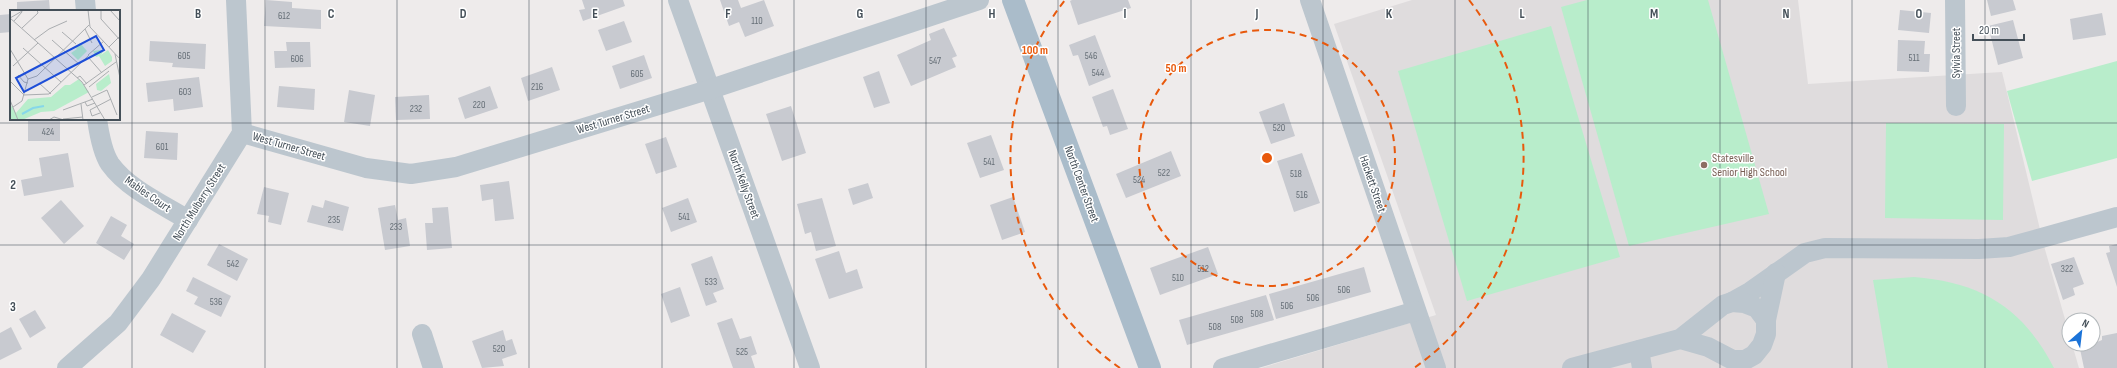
<svg xmlns="http://www.w3.org/2000/svg" width="2117" height="368" font-family="'Sofia Sans Condensed',sans-serif">
<style>
.education{fill:#dfdcdd}
.green{fill:#b8edcb}
.building{fill:#c8cad0}
.lines{fill:none;stroke-linecap:round;stroke-linejoin:round}
.minor{stroke:#bcc6ce;stroke-width:20}
.major{stroke:#aabcca;stroke-width:22}
.grid{fill:none;stroke:#444f58;stroke-width:1;stroke-opacity:0.55}
.ring{fill:none;stroke:#e8590c;stroke-width:2;stroke-dasharray:7 5}
.education-dot{fill:#8d6e63;stroke:#fff;stroke-width:1.5}
.labels{text-anchor:middle;stroke-width:3;stroke-linejoin:round;paint-order:stroke}
.number-label{font-size:10px;fill:#656e76}
.street-label{font-size:12px;fill:#444f58;stroke:#fff}
.education-label{font-size:12px;fill:#785e54;stroke:#fff;text-anchor:start}
.inset-river{fill:none;stroke:#86d7e9;stroke-width:2}
.inset-road{fill:none;stroke:#aaadb0;stroke-width:1}
.view{fill:#1d4ed8;fill-opacity:0.15;stroke:#1d4ed8;stroke-width:2}
.inset-edge{fill:none;stroke:#444f58;stroke-width:2}
.grid-label{font-size:13px;text-anchor:middle;font-weight:bold;fill:#444f58;stroke:#fff;stroke-width:3;stroke-linejoin:round;paint-order:stroke}
.centre{fill:#e8590c;stroke:#fff;stroke-width:2}
.ring-label{font-size:12px;text-anchor:middle;font-weight:bold;fill:#e8590c;stroke:#fff;stroke-width:3;stroke-linejoin:round;paint-order:stroke}
</style>
<rect width="100%" height="100%" fill="#eeebeb"/>
<path class="education" d="M1412,0H1798L1808,84L2002,72L2044,246L2069,333V344H2072L2079,368H1261L1436,315L1334,24Z"/>
<g class="green">
<path d="M1587,0H1708L1769,214L1629,246L1561,7Z"/>
<path d="M1551,26L1620,257L1467,301L1398,71Z"/>
<path d="M2117,61V158L2032,181L2007,91Z"/>
<path d="M1886,123L2004,124L2003,220L1885,218Z"/>
<path d="M1914,277C1981,282 2023,308 2054,368H1888L1873,280Z"/>
</g>
<g class="building">
<path d="M49,0L50,11H17V2Z"/>
<path d="M266,0L292,2V8L321,10V29L264,26Z"/>
<path d="M582,0H623L625,6L583,21L579,10L585,9Z"/>
<path d="M720,0H738L741,8L764,0L774,26L745,37L739,22L729,26Z"/>
<path d="M1072,0H1128L1131,8L1078,25L1070,1Z"/>
<path d="M1987,0H2013L2016,10L1991,16Z"/>
<path d="M1900,10L1931,13L1929,33L1898,30Z"/>
<path d="M2102,13L2106,35L2073,40L2070,19Z"/>
<path d="M11,14V32L0,33V15Z"/>
<path d="M2013,20L2023,58L1998,65L1988,26Z"/>
<path d="M624,21L632,42L606,51L598,30Z"/>
<path d="M944,28L957,56L952,58L956,67L911,86L897,55L931,40L929,34Z"/>
<path d="M1095,35L1111,77L1089,86L1078,55L1073,56L1069,45Z"/>
<path d="M1898,40L1925,41L1924,54H1930L1929,72L1897,71Z"/>
<path d="M150,41L206,44L205,69L172,67L173,63L149,61Z"/>
<path d="M286,42H310L311,67L275,68L274,51H287Z"/>
<path d="M644,55L652,78L620,89L612,66Z"/>
<path d="M552,67L560,90L528,101L521,78Z"/>
<path d="M879,71L890,103L874,108L863,77Z"/>
<path d="M199,77L203,107L174,111L173,99L148,102L146,83Z"/>
<path d="M279,86L315,89L314,110L277,107Z"/>
<path d="M490,86L498,108L465,119L458,98Z"/>
<path d="M1113,89L1128,129L1110,135L1107,126L1103,127L1092,97Z"/>
<path d="M349,90L375,95L370,126L344,122Z"/>
<path d="M429,95L430,119L396,120L395,97Z"/>
<path d="M1284,103L1295,136L1271,144L1259,112Z"/>
<path d="M791,106L806,153L782,161L766,114Z"/>
<rect x="28" y="119" width="32" height="22"/>
<path d="M146,131L178,133L177,160L144,158Z"/>
<path d="M991,135L1004,170L980,178L967,143Z"/>
<path d="M666,137L677,167L656,174L645,144Z"/>
<path d="M1171,151L1181,176L1126,198L1116,174Z"/>
<path d="M68,153L74,187L24,196L21,180L42,176L39,158Z"/>
<path d="M1302,153L1320,203L1294,212L1277,161Z"/>
<path d="M509,181L514,219L495,221L493,199L482,201L480,185Z"/>
<path d="M868,183L873,198L853,205L848,189Z"/>
<path d="M264,187L289,193L281,225L268,222L269,216L257,214Z"/>
<path d="M1013,197L1025,232L1002,240L990,205Z"/>
<path d="M688,198L697,222L671,232L662,208Z"/>
<path d="M822,198L836,246L816,251L811,232L805,234L797,204Z"/>
<path d="M61,200L84,226L64,244L41,218Z"/>
<path d="M325,200L349,207L343,231L307,222L312,205L323,208Z"/>
<path d="M395,205L398,220L406,218L410,246L385,250L378,208Z"/>
<path d="M448,207L452,248L427,250L425,223H433L432,208Z"/>
<path d="M111,216L127,225L121,236L134,244L124,260L96,243Z"/>
<path d="M219,244L248,259L237,281L207,265Z"/>
<path d="M2117,244V287L2106,253L2110,252L2109,246Z"/>
<path d="M1208,247L1218,274L1160,295L1150,268Z"/>
<path d="M839,251L846,273L857,269L863,288L829,299L815,259Z"/>
<path d="M712,256L724,289L713,293L717,302L706,306L691,264Z"/>
<path d="M2074,257L2084,284L2073,288L2075,295L2063,300L2051,264Z"/>
<path d="M1364,267L1371,292L1276,319L1269,294Z"/>
<path d="M193,277L231,296L221,317L194,304L198,297L186,291Z"/>
<path d="M680,287L690,316L671,323L661,294Z"/>
<path d="M1266,295L1274,320L1187,345L1179,320Z"/>
<path d="M35,310L46,328L30,338L19,319Z"/>
<path d="M172,313L206,331L193,353L160,335Z"/>
<path d="M732,318L740,339L751,336L757,354L751,356L755,368H733L717,323Z"/>
<path d="M11,327L22,349L0,360V333Z"/>
<path d="M503,330L506,341L512,339L517,354L502,359L504,366L482,368L472,341Z"/>
<path d="M2117,333V368H2084L2080,349L2102,340V336Z"/>
</g>
<g class="lines">
<g class="minor">
<path d="M85,0L86,11"/>
<path d="M678,0L810,368"/>
<path d="M1310,0L1436,368"/>
<path d="M1955,0L1956,106"/>
<path d="M97,119C99,133 102,152 110,164C128,189 162,204 188,220"/>
<path d="M242,133L366,168L411,174L456,167L711,89L979,0"/>
<path d="M1732,302L1750,292L1805,253L1825,248L1979,249L2009,247L2117,217"/>
<path d="M1766,320L1776,273"/>
<path d="M422,334L433,368"/>
<path d="M1639,350L1642,368"/>
<path d="M67,368L118,323L151,279L242,133L236,0"/>
<path d="M1223,368L1416,311"/>
<path d="M1572,368L1680,339L1723,305L1732,302L1744,303L1757,308L1766,320V334L1762,345L1754,355L1745,360H1733L1708,347L1680,339"/>
</g>
<path class="major" d="M1013,0L1150,368"/>
</g>
<path class="grid" d="M132,0V368M265,0V368M397,0V368M529,0V368M662,0V368M794,0V368M926,0V368M1058,0V368M1191,0V368M1323,0V368M1455,0V368M1588,0V368M1720,0V368M1852,0V368M1985,0V368M0,123H2117M0,245H2117"/>
<g class="ring">
<circle cx="1267" cy="158" r="128"/>
<path d="M1120 368A256 256 0 0 1 1065 0M1469 0A256 256 0 0 1 1414 368"/>
</g>
<circle class="education-dot" cx="1704" cy="165" r="4"/>
<g class="labels">
<g class="number-label">
<text x="284" y="19">612</text>
<text x="757" y="24">110</text>
<text x="184" y="59">605</text>
<text x="1091" y="59">546</text>
<text x="1914" y="61">511</text>
<text x="297" y="62">606</text>
<text x="935" y="64">547</text>
<text x="1098" y="76">544</text>
<text x="637" y="77">605</text>
<text x="537" y="90">216</text>
<text x="185" y="95">603</text>
<text x="479" y="108">220</text>
<text x="416" y="112">232</text>
<text x="1279" y="131">520</text>
<text x="48" y="135">424</text>
<text x="162" y="150">601</text>
<text x="989" y="165">541</text>
<text x="1164" y="176">522</text>
<text x="1296" y="177">518</text>
<text x="1139" y="183">524</text>
<text x="1302" y="198">516</text>
<text x="684" y="220">541</text>
<text x="334" y="223">235</text>
<text x="396" y="230">233</text>
<text x="233" y="267">542</text>
<text x="1203" y="272">512</text>
<text x="2067" y="272">322</text>
<text x="1178" y="281">510</text>
<text x="711" y="285">533</text>
<text x="1344" y="293">506</text>
<text x="1313" y="301">506</text>
<text x="216" y="305">536</text>
<text x="1287" y="309">506</text>
<text x="1257" y="317">508</text>
<text x="1237" y="323">508</text>
<text x="1215" y="330">508</text>
<text x="499" y="352">520</text>
<text x="742" y="355">525</text>
</g>
<g class="street-label">
<text transform="translate(1956 53) rotate(-90)" y="4">Sylvia Street</text>
<text transform="translate(613 119) rotate(-17)" y="4">West Turner Street</text>
<text transform="translate(289 146) rotate(16)" y="4">West Turner Street</text>
<text transform="translate(744 184) rotate(70)" y="4">North Kelly Street</text>
<text transform="translate(1082 184) rotate(70)" y="4">North Center Street</text>
<text transform="translate(1373 184) rotate(71)" y="4">Hackett Street</text>
<text transform="translate(148 194) rotate(35)" y="4">Mables Court</text>
<text transform="translate(199 202) rotate(-58)" y="4">North Mulberry Street</text>
</g>
<g class="education-label">
<text x="1712" y="162">Statesville<tspan x="1712" dy="14">Senior High School</tspan></text>
</g>
</g>
<g transform="translate(10 10)">
<rect width="110" height="110" fill="#eeebeb"/>
<path d="M70,33L77,41L68,50L61,43L67,39L65,37ZM90,40L93,42L91,45L98,40L102,47V51L95,56L89,46L86,47L83,41ZM99,64L101,73L91,81L87,80L86,74ZM69,69L79,82L44,101L31,102L12,110H0V97L2,96L6,103L18,89L41,87L55,75H60Z" fill="#b8edcb"/>
<path class="inset-river" d="M12,104L23,98L34,96"/>
<path class="inset-road" d="M78,0L80,17L110,49M91,0V9L110,30M100,0L110,11M0,8L72,72L95,110M0,8L14,0M4,11L12,2M12,18L28,3L27,0M75,19L82,33M52,22L66,34M24,30L39,19L57,11M42,30L69,54M99,37L110,26M13,38L51,72M0,39L18,69L12,91L3,97M105,44L110,68M78,45L94,31M78,47L92,63M3,56L28,33M8,65L14,72L18,73M67,68L70,66L77,74M18,69L27,66L79,15M0,71L14,85L39,84L79,45L77,47M29,73L41,84M74,75L106,52M79,77L99,61M82,87L97,80L107,105M0,90L8,110M75,92L77,96L85,93M71,94L73,110M53,100L83,89M90,103L82,106L80,100L101,89M53,109L73,107M39,110L44,107L54,110"/>
<path class="view" d="M86,26L94,40L14,82L6,68Z"/>
<rect width="110" height="110" class="inset-edge"/>
</g>
<g class="grid-label">
<text x="198" y="18">B</text>
<text x="331" y="18">C</text>
<text x="463" y="18">D</text>
<text x="595" y="18">E</text>
<text x="728" y="18">F</text>
<text x="860" y="18">G</text>
<text x="992" y="18">H</text>
<text x="1125" y="18">I</text>
<text x="1257" y="18">J</text>
<text x="1389" y="18">K</text>
<text x="1522" y="18">L</text>
<text x="1654" y="18">M</text>
<text x="1786" y="18">N</text>
<text x="1919" y="18">O</text>
<text x="13" y="189">2</text>
<text x="13" y="311">3</text>
</g>
<circle cx="1267" cy="158" r="6" class="centre"/>
<g class="ring-label">
<text x="1035" y="54">100 m</text>
<text x="1176" y="72">50 m</text>
</g>
<g transform="translate(2081 332) rotate(28)"><circle r="19" fill="#ffffff" stroke="#b4b9bc"/>
<path d="M0-3L7 15L0 10L-7 15Z" fill="#1b73d8"/>
<text y="-6" font-size="11" font-weight="bold" text-anchor="middle" fill="#444f58">N</text>
</g>
<path d="M1973 34v6h51v-6" fill="none" stroke="#444f58" stroke-width="2"/>
<text x="1979" y="34" font-size="12" fill="#444f58" stroke="#ffffff" stroke-width="3" paint-order="stroke">20 m</text>
</svg>
